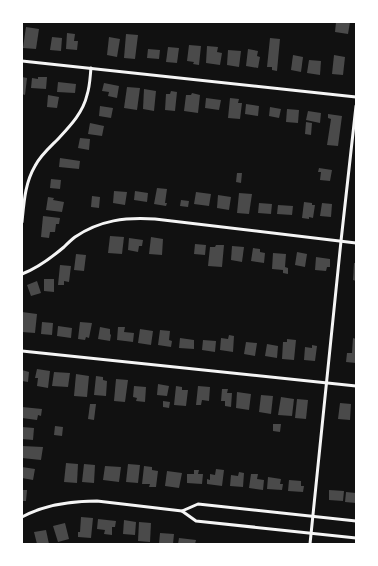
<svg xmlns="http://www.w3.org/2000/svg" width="378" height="566" font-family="Raleway,sans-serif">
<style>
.building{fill:#4a4a4a}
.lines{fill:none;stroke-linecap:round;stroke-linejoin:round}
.minor{stroke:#f5f5f5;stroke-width:3}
</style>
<rect width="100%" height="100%" fill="#111"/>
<g class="building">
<path d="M336,22H350L348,34L335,32Z"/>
<path d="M26,27L39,29L36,49L23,48Z"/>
<path d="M67,33L75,34L74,41H78L77,50L66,49Z"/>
<path d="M126,34L138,35L135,59L124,58Z"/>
<path d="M52,37L62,38L61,51L50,50Z"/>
<path d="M109,37L120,39L117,57L107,55Z"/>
<path d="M270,38L280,39L277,71L272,70V67H267Z"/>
<path d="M189,45L201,46L199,65L193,64L194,62L187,61Z"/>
<path d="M207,46L218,47L217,52L222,53L220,65L206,63Z"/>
<path d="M168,47L179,48L177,63L166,62Z"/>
<path d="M148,49L160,50L159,59L147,58Z"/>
<path d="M248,49L258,51L257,56L260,57L258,68L246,66Z"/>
<path d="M228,50L241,51L239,67L227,65Z"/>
<path d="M293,55L303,57L301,72L291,70Z"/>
<path d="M334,55L345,57L343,75L332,74Z"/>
<path d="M309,60L321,61L320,75L307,73Z"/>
<path d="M22,77L27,78L25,95L22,94Z"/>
<path d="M38,77H47L46,89L31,88L32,78L38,79Z"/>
<path d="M58,82L76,84L75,93L57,92Z"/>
<path d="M104,83L119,86L117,98L108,96L109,92L102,91Z"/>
<path d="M127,87L140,88L137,110L124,108Z"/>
<path d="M144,89L156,91L154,111L143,109Z"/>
<path d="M171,91L177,92L175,111L165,110L166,94H170Z"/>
<path d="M192,93L200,95L198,113L184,111L186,95H191Z"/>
<path d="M48,95L59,97L57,108L47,107Z"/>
<path d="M206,98L221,100L219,110L205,108Z"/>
<path d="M230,98L239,99L238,103H242L240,119L228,118Z"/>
<path d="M246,104L259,106L258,116L245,114Z"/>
<path d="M100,106L113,108L111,118L99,116Z"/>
<path d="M270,107L281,109L279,118L269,116Z"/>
<path d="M287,109L299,110L298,123L286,122Z"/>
<path d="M308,111L321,113L320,123L306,120Z"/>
<path d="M328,114L342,116L338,146L327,145L331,119L328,118Z"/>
<path d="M306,122L312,123L311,135L305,134Z"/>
<path d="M90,123L104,126L102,136L88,134Z"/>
<path d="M80,138L90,139L89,150L78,148Z"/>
<path d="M60,158L80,161L79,169L59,167Z"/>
<path d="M319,168L332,170L330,181L320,180L321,172H318Z"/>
<path d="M237,173H242L241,183L236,182Z"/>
<path d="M51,179L61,180L60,189L50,188Z"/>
<path d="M157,188L167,189L165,203H167L166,206L154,204Z"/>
<path d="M114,191L127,192L125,205L113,203Z"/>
<path d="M135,191L148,193L147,202L134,200Z"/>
<path d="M196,192L211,194L209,206L194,204Z"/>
<path d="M239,193L252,194L249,214L237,213Z"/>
<path d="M218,195L231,197L229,210L217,208Z"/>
<path d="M92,196L100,197L99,208L91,207Z"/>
<path d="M48,197L54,198L53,200L64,202L62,212L46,210Z"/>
<path d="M181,200L189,201L188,207L180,206Z"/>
<path d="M304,202L312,203V205H315L313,218L309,217V219L302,218Z"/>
<path d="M259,203L272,204L271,214L258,213Z"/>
<path d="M322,203L332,204L331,217L320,216Z"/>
<path d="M278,205L293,206L292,215L277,214Z"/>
<path d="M43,216L60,218L59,224H56L55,232H50L49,238L41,237Z"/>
<path d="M110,236L124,237L122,254L108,253Z"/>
<path d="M151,237L163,239L162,255L149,254Z"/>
<path d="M129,238L143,240L142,246H139L138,252L128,250Z"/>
<path d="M195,244L206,245L205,255L194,254Z"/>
<path d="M216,245H224L222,267L208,266L210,247H215Z"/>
<path d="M232,246L244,247L242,262L231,260Z"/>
<path d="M253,248L260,249V252L265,253L264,263L251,261Z"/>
<path d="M297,252L307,254L305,267L295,265Z"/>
<path d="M273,253L286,254L285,267L288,268V274L283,273V270L272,269Z"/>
<path d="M76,254L86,255L84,271L74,270Z"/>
<path d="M316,257L330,259V267H327L326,271L315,270Z"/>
<path d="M354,263H356V281L353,280Z"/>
<path d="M60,265L71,266L69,282L64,281V285H58Z"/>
<path d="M44,279H54V292L44,291Z"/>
<path d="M37,281L41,293L31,296L27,285Z"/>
<path d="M22,312L37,314L35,333L22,332Z"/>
<path d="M42,322L53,323L52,335L41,334Z"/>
<path d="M80,322L92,323L89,338L86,337L85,340L78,339Z"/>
<path d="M58,326L72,328L71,338L57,336Z"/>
<path d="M100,327L110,329V334L111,335L110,341L98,339Z"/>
<path d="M118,327H125L124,332L134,333L133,342L117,340Z"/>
<path d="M140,329L153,331L151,345L138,343Z"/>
<path d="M160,330L170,331L169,340L172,341L171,347L158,345Z"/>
<path d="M229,335L234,336L233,352L220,350L221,338L228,339Z"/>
<path d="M180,338L194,340V349L179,348Z"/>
<path d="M353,338L356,339V363L346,362L347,353H352Z"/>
<path d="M287,339L296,340L294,360L282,359L283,342H287Z"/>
<path d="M203,340L216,341L215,352L202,350Z"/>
<path d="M246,342L257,343L255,356L244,354Z"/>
<path d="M267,344L278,346L277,358L265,356Z"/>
<path d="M312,345L317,346L315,361L304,360L305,347L312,348Z"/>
<path d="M37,369L50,371L48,388L37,386L38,378H35Z"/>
<path d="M22,370L29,372L28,382L22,381Z"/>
<path d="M54,372L70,373L68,387L52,386Z"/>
<path d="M76,374L89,376L87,397L74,396Z"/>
<path d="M96,376L103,377V380L107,381L106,396L94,395Z"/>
<path d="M116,379L128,380L125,402L114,401Z"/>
<path d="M158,384L169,386L167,396L157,395Z"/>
<path d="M134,386L146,387L145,402L136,401L137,398L133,397Z"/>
<path d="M176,386L182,387V390H188L186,406L174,405Z"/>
<path d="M198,386L210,387L209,401L202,400L201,405H196Z"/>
<path d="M222,389H228L227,393H232L231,407L225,406V401H221Z"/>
<path d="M237,392L251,394L249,410L236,408Z"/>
<path d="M261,395L273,396L271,414L259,412Z"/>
<path d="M281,397L294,399L292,416L278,415Z"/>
<path d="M297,399L308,400L306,419L295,418Z"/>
<path d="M163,401L170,402L169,408L163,407Z"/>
<path d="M340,403L351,404L350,420L338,419Z"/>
<path d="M90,404H96L94,420L88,419Z"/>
<path d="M22,407L42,409L41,416L38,415L37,420L22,418Z"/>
<path d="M273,424H281L280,432L273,431Z"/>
<path d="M55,426L63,427L62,436L54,435Z"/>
<path d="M22,427L34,428L33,440L22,439Z"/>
<path d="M22,446L43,447L41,460L22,458Z"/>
<path d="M66,463L78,464L77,483L64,482Z"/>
<path d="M84,464L95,465L94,483L82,482Z"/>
<path d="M128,464L140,465L138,483L126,482Z"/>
<path d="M105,466L121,467L119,482L103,480Z"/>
<path d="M144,466L152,467V470L158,471L156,487H149L150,484H142Z"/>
<path d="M22,467L35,469L33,480L22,478Z"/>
<path d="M216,469L224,470L222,486L207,484V479L210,480V474L215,475Z"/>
<path d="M194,470H199L198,474H203L202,484L187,483V474H194Z"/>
<path d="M167,471L182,473L179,488L165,486Z"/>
<path d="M239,472L244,473L243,487L230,486L231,475L238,476Z"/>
<path d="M251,474H258L257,479L264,480L263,490L249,488Z"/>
<path d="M268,477L281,479L280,484H283L282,490L267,489Z"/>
<path d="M289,480L301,481V486H304L303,492L288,491Z"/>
<path d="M22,490H27L26,501H22Z"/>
<path d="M329,490L344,491L343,501L329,500Z"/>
<path d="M346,492L356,493V503L345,502Z"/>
<path d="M81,517L93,518L91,538L78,537V532H80Z"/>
<path d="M98,519L116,521L115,527H112V535L104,534L105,530L97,529Z"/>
<path d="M124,520L136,522L135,535L123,534Z"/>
<path d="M139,522L151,523L150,542L138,541Z"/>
<path d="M65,523L69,539L58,542L53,526Z"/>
<path d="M46,530L49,544H37L34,532Z"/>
<path d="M160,533L174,534L173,544H159Z"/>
<path d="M179,538L196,540L195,544H178Z"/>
</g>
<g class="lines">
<g class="minor">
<path d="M22,61L356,97"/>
<path d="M22,222C24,202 25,183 35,166C40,156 49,148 57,140C69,127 83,113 87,95C90,86 90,77 91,68"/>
<path d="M22,274C38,268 51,258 64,247C67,244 71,240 75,237C100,220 126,217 155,219L356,243"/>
<path d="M22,351L356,386"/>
<path d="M182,511L198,504L356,521"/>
<path d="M22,517C44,505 72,501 97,501L182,511L196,521L356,538"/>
<path d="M310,544L341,241L356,106"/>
</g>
</g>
<rect width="378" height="566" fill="none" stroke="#ffffff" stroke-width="46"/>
</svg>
